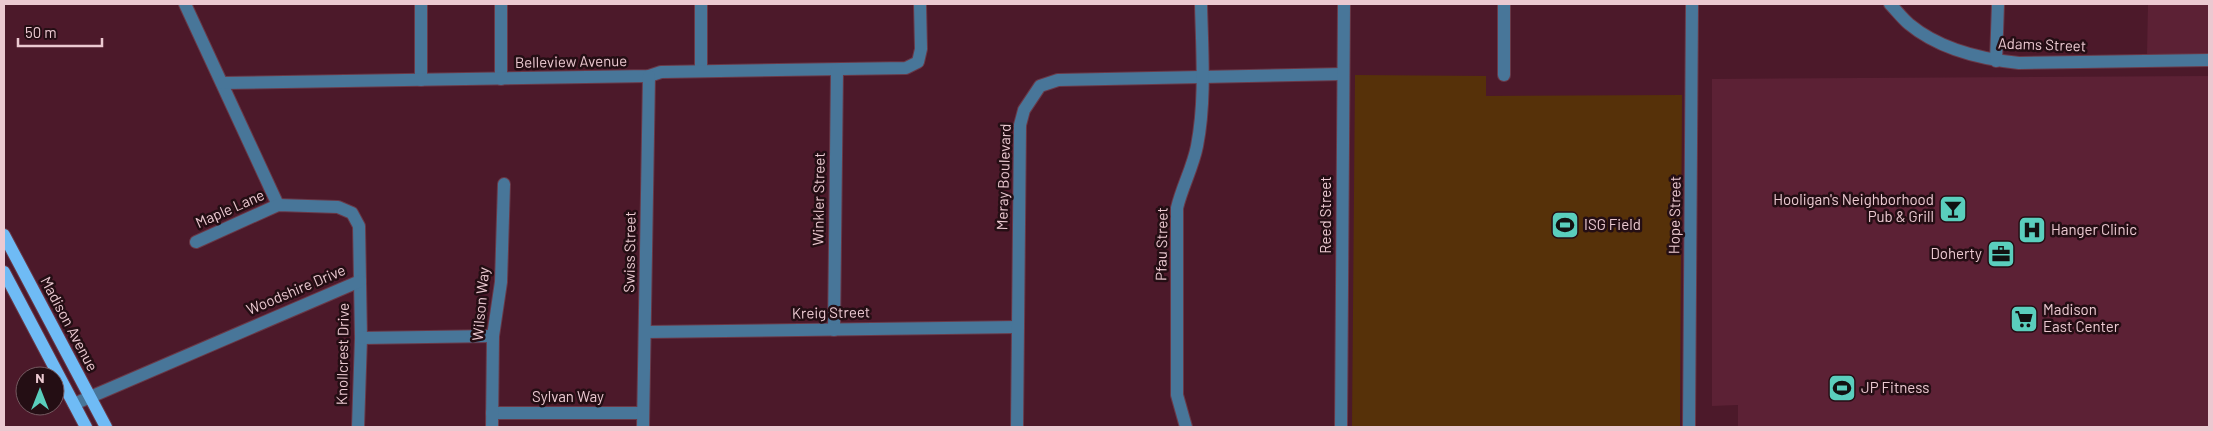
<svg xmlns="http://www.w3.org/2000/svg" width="2213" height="431" font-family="Barlow,sans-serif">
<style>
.built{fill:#5c2135}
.green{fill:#563109}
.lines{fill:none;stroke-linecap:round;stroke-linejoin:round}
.minor-casing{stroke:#693948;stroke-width:14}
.major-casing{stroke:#693948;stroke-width:14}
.minor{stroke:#487699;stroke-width:12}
.major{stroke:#6fbbf5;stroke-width:12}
.labels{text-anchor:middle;stroke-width:5;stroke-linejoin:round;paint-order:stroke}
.street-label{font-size:15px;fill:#ebc9d1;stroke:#240e14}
.poi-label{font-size:15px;fill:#ebc9d1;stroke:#240e14;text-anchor:start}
</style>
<rect width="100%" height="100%" fill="#4c192a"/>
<g class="built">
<path d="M2148,4H2209V53L2147,56Z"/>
<path d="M2209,76V427H1738V405L1712,406V79Z"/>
</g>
<path class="green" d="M1355,75L1486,76V96L1682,95L1680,427H1352Z"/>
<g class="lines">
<g class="minor-casing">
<g id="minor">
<path d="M185,4L278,205"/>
<path d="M701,4V71"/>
<path d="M1504,4V75"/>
<path d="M1890,4C1896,10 1902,18 1909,24C1939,49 1980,59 2019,63L2209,60"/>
<path d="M1996,61L1998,4"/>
<path d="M501,79V4"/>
<path d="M421,80V4"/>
<path d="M222,83L649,76L661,72L906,68L918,62L921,49L920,4"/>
<path d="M196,242L278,205L338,207L352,213L359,226L361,338L358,427"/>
<path d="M834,330L837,70"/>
<path d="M645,332L1018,327"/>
<path d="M361,338L493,336"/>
<path d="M74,404L360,281"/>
<path d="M492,413H643"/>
<path d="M492,427L493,336L501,282L504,184"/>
<path d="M643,427L649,76"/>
<path d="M1017,427L1020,125L1024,110L1040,86L1058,80L1343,74"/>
<path d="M1186,427L1177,395V208C1182,187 1193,167 1197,146C1206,100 1202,50 1201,4"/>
<path d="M1341,427L1344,4"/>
<path d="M1689,427L1692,4"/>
</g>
</g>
<g class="major-casing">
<g id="major">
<path d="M4,235L106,427"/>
<path d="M4,272L86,427"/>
</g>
</g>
<use href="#minor" class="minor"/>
<use href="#major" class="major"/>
</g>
<defs>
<g id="bar-square" transform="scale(1.4375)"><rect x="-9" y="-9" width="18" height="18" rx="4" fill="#5acebd" stroke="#240e14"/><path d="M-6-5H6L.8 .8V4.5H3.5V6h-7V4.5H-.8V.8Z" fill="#111"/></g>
<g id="stadium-square" transform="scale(1.4375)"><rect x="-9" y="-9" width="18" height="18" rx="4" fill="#5acebd" stroke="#240e14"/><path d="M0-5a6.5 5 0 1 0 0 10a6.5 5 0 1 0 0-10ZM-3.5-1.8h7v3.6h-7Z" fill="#111"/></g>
<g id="hospital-square" transform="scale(1.4375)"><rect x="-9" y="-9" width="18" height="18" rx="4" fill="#5acebd" stroke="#240e14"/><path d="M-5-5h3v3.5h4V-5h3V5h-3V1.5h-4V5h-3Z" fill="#111"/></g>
<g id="office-square" transform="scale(1.4375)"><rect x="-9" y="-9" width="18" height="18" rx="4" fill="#5acebd" stroke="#240e14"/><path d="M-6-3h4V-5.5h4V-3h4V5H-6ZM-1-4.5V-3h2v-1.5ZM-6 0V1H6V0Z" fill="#111"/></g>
<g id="supermarket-square" transform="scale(1.4375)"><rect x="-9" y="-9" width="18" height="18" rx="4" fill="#5acebd" stroke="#240e14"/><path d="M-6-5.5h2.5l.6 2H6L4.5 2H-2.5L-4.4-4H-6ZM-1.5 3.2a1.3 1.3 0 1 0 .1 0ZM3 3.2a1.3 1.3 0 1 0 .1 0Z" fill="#111"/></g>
</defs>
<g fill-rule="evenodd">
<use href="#bar-square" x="1953" y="209"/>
<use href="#stadium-square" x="1565" y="225"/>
<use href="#hospital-square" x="2032" y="230"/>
<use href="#office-square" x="2001" y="254"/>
<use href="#supermarket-square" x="2024" y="319"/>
<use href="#stadium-square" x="1842" y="388"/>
</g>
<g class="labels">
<g class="street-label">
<text transform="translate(2042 45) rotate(2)" y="5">Adams Street</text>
<text transform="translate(571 62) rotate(-1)" y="5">Belleview Avenue</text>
<text transform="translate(1004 177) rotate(-88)" y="5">Meray Boulevard</text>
<text transform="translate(819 199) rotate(-89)" y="5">Winkler Street</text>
<text transform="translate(230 209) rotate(-24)" y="5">Maple Lane</text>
<text transform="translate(1326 215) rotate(-90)" y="5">Reed Street</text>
<text transform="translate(1675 215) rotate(-89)" y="5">Hope Street</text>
<text transform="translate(1162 244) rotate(-89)" y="5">Pfau Street</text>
<text transform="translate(630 252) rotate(-89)" y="5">Swiss Street</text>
<text transform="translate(296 290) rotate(-23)" y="5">Woodshire Drive</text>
<text transform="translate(481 304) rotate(-85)" y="5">Wilson Way</text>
<text transform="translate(831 313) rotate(-1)" y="5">Kreig Street</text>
<text transform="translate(69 324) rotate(62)" y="5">Madison Avenue</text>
<text transform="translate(343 354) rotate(-89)" y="5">Knollcrest Drive</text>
<text x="568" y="402">Sylvan Way</text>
</g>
<g class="poi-label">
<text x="1934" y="205" text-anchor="end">Hooligan's Neighborhood<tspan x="1934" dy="17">Pub &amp; Grill</tspan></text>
<text x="1584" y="230">ISG Field</text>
<text x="2051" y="235">Hanger Clinic</text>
<text x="1982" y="259" text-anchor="end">Doherty</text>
<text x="2043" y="315">Madison<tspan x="2043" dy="17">East Center</tspan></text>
<text x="1861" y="393">JP Fitness</text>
</g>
</g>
<rect width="2213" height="431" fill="none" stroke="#ebc9d1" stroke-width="10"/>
<g transform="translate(40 391)"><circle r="24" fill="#240e14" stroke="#745960"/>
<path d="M0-4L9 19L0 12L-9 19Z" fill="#5acebd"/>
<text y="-8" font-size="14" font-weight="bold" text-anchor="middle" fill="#ebc9d1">N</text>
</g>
<path d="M18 38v8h84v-8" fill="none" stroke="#ebc9d1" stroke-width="2.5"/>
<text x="25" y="38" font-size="15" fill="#ebc9d1" stroke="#240e14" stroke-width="4" paint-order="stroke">50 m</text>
</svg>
